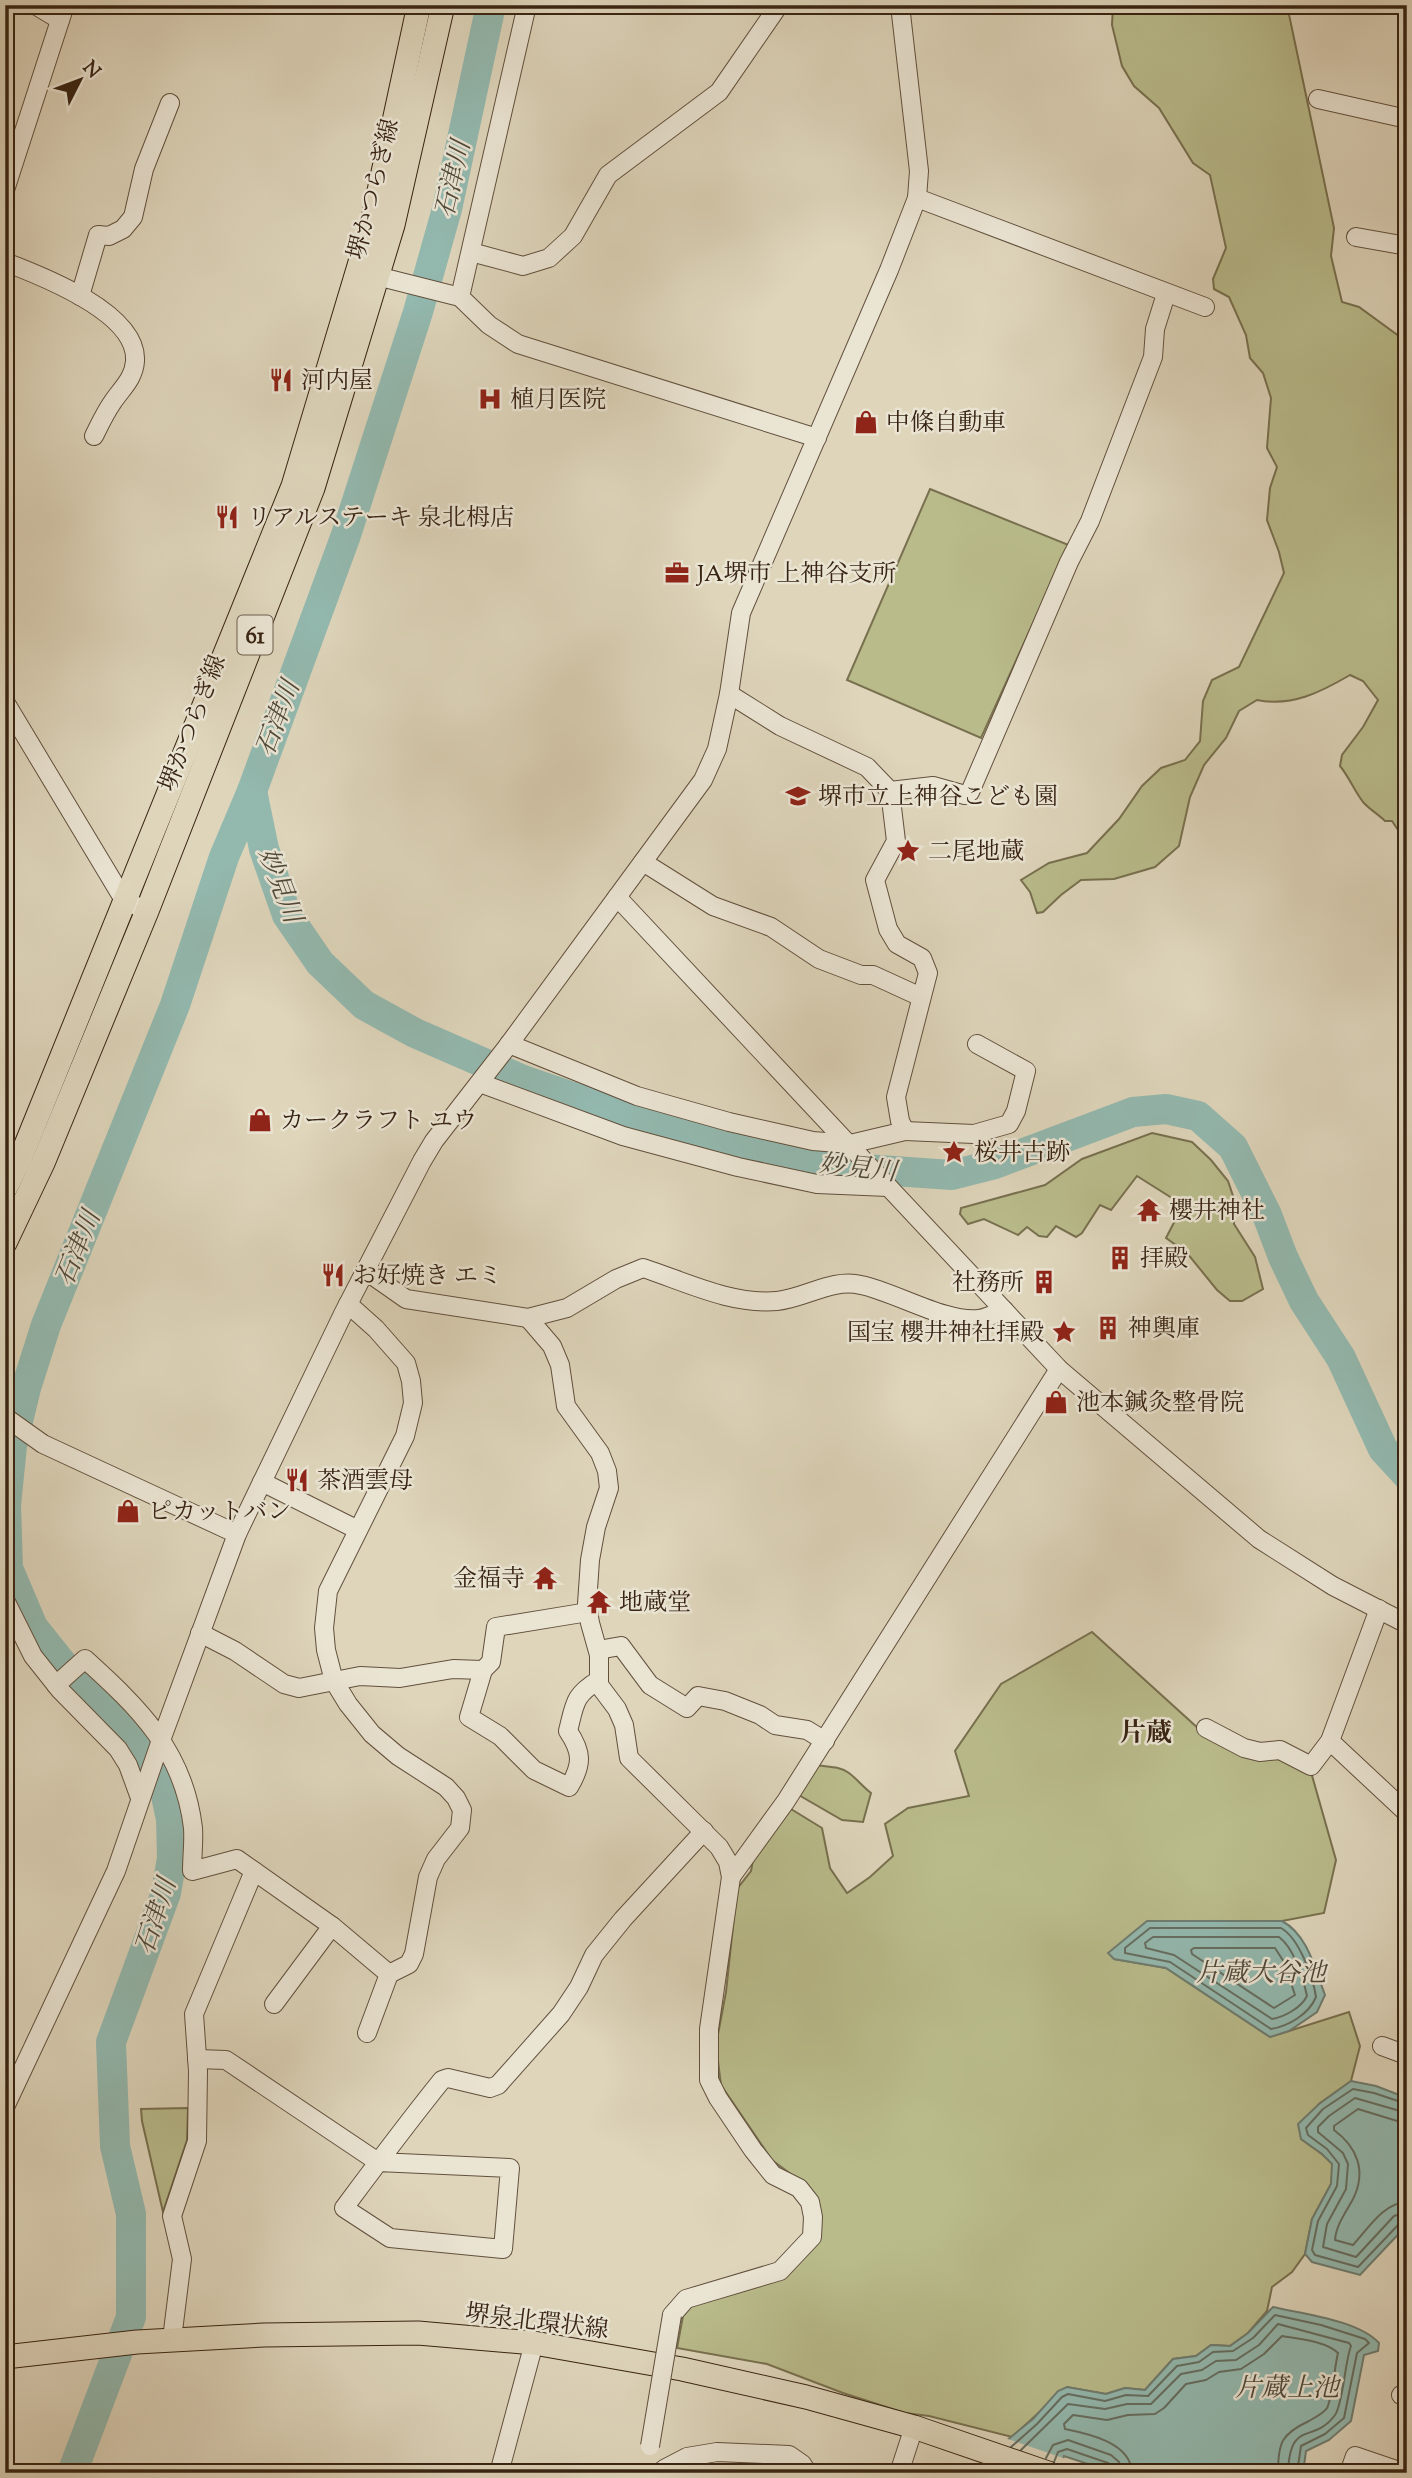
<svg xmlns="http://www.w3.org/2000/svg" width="1412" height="2478" font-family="'Sorts Mill Goudy','Noto Serif JP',serif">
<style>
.green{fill:#b9bb8b;stroke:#78704f;stroke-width:2}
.water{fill:#93b9af;stroke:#6f7d71;stroke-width:2}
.pier{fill:#ded5bb}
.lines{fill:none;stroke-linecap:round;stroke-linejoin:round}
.shore{stroke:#666e61;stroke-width:2}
.river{stroke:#93b9af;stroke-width:30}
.minor-casing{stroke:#62503d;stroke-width:20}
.major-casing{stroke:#382413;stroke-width:25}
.minor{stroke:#eae4d3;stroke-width:18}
.major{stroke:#ded5bb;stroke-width:23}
.minor-bridge-casing{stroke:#62503d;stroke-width:20;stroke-linecap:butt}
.minor-bridge{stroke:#eae4d3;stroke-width:18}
.labels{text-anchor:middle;stroke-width:5;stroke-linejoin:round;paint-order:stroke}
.shield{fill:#eae4d3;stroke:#6d5e4d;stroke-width:2}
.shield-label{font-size:23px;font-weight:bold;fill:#382413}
.street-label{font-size:24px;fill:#382413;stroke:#eae4d3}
.poi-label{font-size:24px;fill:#382413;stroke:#eae4d3;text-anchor:start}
.water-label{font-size:26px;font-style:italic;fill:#4f493a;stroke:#eae4d3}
.neighbourhood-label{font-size:26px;font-weight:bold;fill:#382413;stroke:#eae4d3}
</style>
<rect width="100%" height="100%" fill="#ded5bb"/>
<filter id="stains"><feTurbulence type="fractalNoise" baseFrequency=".00286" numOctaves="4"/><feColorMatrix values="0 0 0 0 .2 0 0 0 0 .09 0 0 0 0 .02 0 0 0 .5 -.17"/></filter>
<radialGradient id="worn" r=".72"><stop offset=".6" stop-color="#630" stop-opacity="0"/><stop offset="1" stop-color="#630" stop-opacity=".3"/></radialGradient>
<g class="green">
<path d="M1113,5H1287L1334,228L1331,256L1342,302L1359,307L1407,342V849L1398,846V830L1392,821H1385C1378,814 1369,809 1363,802C1354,790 1349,777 1340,766L1342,755L1363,727L1378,700L1363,681L1350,675C1321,692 1292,707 1257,700L1239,711L1226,738L1204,765L1190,797L1179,846L1155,867L1114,879L1081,880L1061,895L1043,912L1037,913L1030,892L1021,880L1049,863L1087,853L1119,819L1142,786L1161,768L1185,760L1200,741L1203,701L1212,680L1239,667L1284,573L1279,552L1267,520L1270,488L1277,467L1267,448L1271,398L1263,373L1250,358L1246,335L1229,297L1214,289L1213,279L1226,248L1210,175L1193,163L1159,108L1134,86L1122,66L1112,25Z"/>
<path d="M930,489L1071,546L1053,579L981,738L847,680Z"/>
<path d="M1152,1133L1192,1142L1211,1160L1228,1181L1235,1202L1234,1224L1255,1257L1263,1289L1242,1301H1230L1217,1290L1187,1253L1166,1238L1183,1205L1137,1176L1111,1210L1100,1205L1082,1233L1076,1237L1056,1226L1047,1237L1039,1236L1027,1227L1018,1235L984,1219L968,1224L960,1214L961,1208L1045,1185L1082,1159Z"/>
<path d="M1092,1632L1210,1739L1283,1758L1311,1772L1336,1860L1324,1913L1282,1921L1235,1922L1114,1959L1166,1968L1270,2037L1349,2012L1360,2046L1351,2081L1319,2104L1301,2139L1322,2154L1333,2164L1331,2184L1312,2219L1305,2254L1292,2272L1272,2287L1267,2311L1248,2333L1230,2346L1211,2345L1196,2356L1173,2359L1145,2390L1125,2388L1106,2394L1067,2387L1012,2437L929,2416L905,2413L843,2393L767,2364L677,2348L683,2316L696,2301L809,2251L800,2181L772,2160L721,2085L716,2045L726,1992L737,1889L751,1871L753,1860L791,1809L822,1828L830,1868L847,1893L870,1877L893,1856L885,1824L908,1808L969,1796L955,1751L1001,1684Z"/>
<path d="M816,1765C827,1767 840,1766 849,1773C857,1779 863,1787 871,1793L863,1822L842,1820L797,1794Z"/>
<path d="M188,2108L187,2140L163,2212L142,2121L141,2109Z"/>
</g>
<g class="water">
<path d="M1147,1921H1282C1308,1935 1315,1969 1325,1995L1317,2012L1289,2031L1270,2037L1166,1968L1114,1959L1108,1953Z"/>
<path d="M1351,2081L1376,2086L1407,2098V2225L1360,2275L1312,2262L1305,2254L1312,2219L1331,2184L1332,2164L1322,2154L1301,2139L1298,2124L1319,2104Z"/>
<path d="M1273,2307C1303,2314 1358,2320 1379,2343L1378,2351L1364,2355L1351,2421L1329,2440L1306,2451L1303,2473H1115L1064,2456L1058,2473L974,2467L1033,2419L1058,2391L1067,2387L1106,2394L1125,2388L1145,2390L1173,2359L1196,2356L1211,2345L1230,2346L1248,2333Z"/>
</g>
<path class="pier" d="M1005,2438L1066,2459L1061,2473H985L970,2468Z"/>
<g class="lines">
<g class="shore">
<path d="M1150,1928H1281C1299,1938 1313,1977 1316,1997C1309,2014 1289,2026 1271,2029L1170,1962L1125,1953V1948Z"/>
<path d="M1153,1937H1279C1294,1948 1303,1978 1307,1996C1301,2008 1284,2017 1272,2019L1174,1955L1146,1948L1145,1943Z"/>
<path d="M1194,1948H1275L1284,1962L1295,1995L1274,2008L1192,1954L1191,1950Z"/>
<path d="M1407,2104L1374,2093L1353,2089L1323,2109L1306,2128L1308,2135L1327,2149L1339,2164L1337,2186L1318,2221L1312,2250L1315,2255L1358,2267L1399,2224L1407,2221"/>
<path d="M1407,2113L1355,2098L1329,2116L1318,2127V2132L1343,2153L1348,2164L1346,2189L1327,2224L1323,2247L1356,2257L1394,2216L1407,2212"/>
<path d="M1407,2124L1358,2109L1334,2126V2130C1357,2147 1367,2171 1353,2199C1346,2212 1336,2225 1335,2240L1353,2245C1368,2229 1383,2203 1407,2202"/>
<path d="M1011,2447L1037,2424L1062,2397L1068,2394L1105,2401L1126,2395L1148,2396L1177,2366L1199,2362L1213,2352L1233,2351L1253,2338L1275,2315L1321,2325L1365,2339L1369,2343L1357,2353L1344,2418L1325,2434L1301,2446L1297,2473"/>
<path d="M1021,2450L1068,2404L1105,2409L1127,2404H1151L1181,2374L1202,2370L1216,2361L1236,2360L1259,2345L1278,2324L1349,2343L1351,2346C1345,2361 1343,2404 1335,2415C1313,2445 1290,2418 1288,2473"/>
<path d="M1046,2458L1053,2445L1068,2440L1111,2455L1119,2462L1122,2473"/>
<path d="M1054,2462L1058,2452L1067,2449L1108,2463L1112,2467L1113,2473"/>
<path d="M1132,2473C1131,2443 1090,2434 1065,2429L1064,2424L1073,2415L1107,2420L1128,2415L1155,2414L1164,2408L1186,2384L1206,2380L1219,2372L1241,2369L1264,2354L1282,2336C1299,2339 1326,2341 1338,2353C1335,2364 1332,2399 1327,2408C1324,2413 1314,2418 1309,2421C1281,2434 1278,2443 1278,2473"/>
</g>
<g class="river">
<path d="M252,791L264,849L287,915L320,963L364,1005L415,1033L523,1080L593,1104L753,1153L850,1168L952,1175L995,1164L1133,1112L1166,1109L1198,1116L1233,1147L1267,1215L1283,1257L1304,1301L1341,1358L1383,1449L1407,1475"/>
<path d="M72,2473L131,2317V2214L115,2146L111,2042L166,1893L172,1858L171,1819L165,1791L144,1752L65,1667L33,1627L8,1568L6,1505L12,1446L26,1388L46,1325L175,1005L224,857L252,791L346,535L418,312L447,209L491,5"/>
</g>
<g class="minor-casing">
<g id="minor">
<path d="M35,5L60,20"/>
<path d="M1318,99L1407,119"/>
<path d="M5,190L65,5"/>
<path d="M917,198L1205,307"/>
<path d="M1356,237L1407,246"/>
<path d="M471,252L523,266L549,258L573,236L608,175L719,92L779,5"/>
<path d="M5,262C42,276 138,313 135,361C134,379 121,389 112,403C105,413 100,424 94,436"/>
<path d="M365,273L460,297L489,325L518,344L817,438"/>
<path d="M80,296L98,235L109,236L123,229L133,217L144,169L170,103"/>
<path d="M460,297L527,5"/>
<path d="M5,702L124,900L147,911"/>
<path d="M890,791L933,786L965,795L970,792L1069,562L1090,521L1153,357L1155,329L1166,294"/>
<path d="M643,862L713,906L771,927L819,959L861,975H873L921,997"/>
<path d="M617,897L1059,1369L1259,1539L1333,1586L1407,1624"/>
<path d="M509,1044L637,1096L729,1122L813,1141L850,1144L905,1131L900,1121L896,1097L928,973L922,958L897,944L888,929L875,880L896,841L890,791L867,767L780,726L729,694"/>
<path d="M480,1083L623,1136L738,1167L817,1184L888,1187"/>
<path d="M905,1131L974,1134L1009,1124L1016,1111L1026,1071L977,1044"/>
<path d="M366,1271L406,1299L528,1318L567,1308L616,1279L643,1268C686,1282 731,1305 777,1301C806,1298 832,1278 861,1285C895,1292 946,1323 979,1319C987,1318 997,1313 1004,1310"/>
<path d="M528,1318L552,1346L560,1365L566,1406L600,1453L607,1471L609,1488L596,1527L590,1560L587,1604L590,1623L599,1655V1685L617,1709L624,1725L629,1758L719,1847L728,1862L731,1877L709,2029V2080L718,2098L753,2150L773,2175L799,2188L810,2202L813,2217L812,2237L780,2271L686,2299L672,2315"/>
<path d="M5,1417L43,1444L237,1534"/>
<path d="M262,1482L358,1530"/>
<path d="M5,1600L33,1656L60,1690L118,1749L128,1765L140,1798"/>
<path d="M588,1612L496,1627L491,1662L483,1670L469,1717L500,1736L534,1770L569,1787C583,1764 582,1752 568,1731C575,1703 574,1695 599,1680"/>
<path d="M200,1633L235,1651L284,1684L299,1688L360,1676L400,1678L453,1669L483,1670"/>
<path d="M598,1650L621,1646L650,1685L687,1708L698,1696L725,1701L760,1715L775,1725L807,1730L825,1741"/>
<path d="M56,1685L85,1659C139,1708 184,1751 193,1828C194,1842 192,1857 192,1871L237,1859L332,1926L389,1974L409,1964L414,1954L428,1877L436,1859L460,1828L462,1810L456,1798L446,1787L398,1756L372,1734L348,1704L334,1681L326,1650L324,1628L328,1591L405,1436L413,1403L411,1381L406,1363L376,1329L348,1304"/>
<path d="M1206,1728L1244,1748L1260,1752L1280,1750L1311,1766L1330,1741L1379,1609"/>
<path d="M1330,1741L1407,1813"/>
<path d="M731,1877L786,1801L1059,1369"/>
<path d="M274,2004L332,1926"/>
<path d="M367,2033L389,1974"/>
<path d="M1382,2046L1401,2053L1407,2047"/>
<path d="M197,2059L226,2060L378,2162L510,2168L503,2249L390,2238L344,2208C376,2165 408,2122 442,2080L448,2078L490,2088L498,2085L561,2014L579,1987L594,1955L623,1919L704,1831"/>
<path d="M5,2107L116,1871L160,1743L237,1534L343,1314L422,1161L434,1141L507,1047L703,780L717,749L729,694L741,613L889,270L917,198L919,171L900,5"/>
<path d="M172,2339L182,2259L172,2216L197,2141L198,2071L194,2014L254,1871"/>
<path d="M1401,2395L1407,2397"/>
<path d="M664,2469L687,2457L717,2452L789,2455L802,2464L808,2473"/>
<path d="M499,2473L534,2343"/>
<path d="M899,2473L914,2427"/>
<path d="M1349,2473L1355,2456L1405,2473"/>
</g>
</g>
<g class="major-casing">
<g id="major">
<path d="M5,1189L21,1157L293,486L373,219L419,5"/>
<path d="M5,1243L43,1163L147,911L313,488L393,225L443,5"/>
<path d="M5,2357L137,2342L264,2335L418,2333L534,2343L682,2369L806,2397L914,2427L1048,2473"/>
</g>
</g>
<use href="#minor" class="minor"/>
<use href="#major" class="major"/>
<g class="minor-bridge-casing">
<path id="minor-bridge" d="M650,2446L672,2315"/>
</g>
<use href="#minor-bridge" class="minor-bridge"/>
</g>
<defs>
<g id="restaurant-bare" transform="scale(1.89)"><path d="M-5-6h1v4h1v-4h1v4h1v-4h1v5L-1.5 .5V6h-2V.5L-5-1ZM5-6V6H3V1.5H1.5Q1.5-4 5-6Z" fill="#8f2418" stroke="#eae4d3" stroke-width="2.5" paint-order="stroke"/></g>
<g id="hospital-bare" transform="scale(1.89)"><path d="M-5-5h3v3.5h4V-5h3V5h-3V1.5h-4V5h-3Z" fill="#8f2418" stroke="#eae4d3" stroke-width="2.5" paint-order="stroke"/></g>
<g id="shop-bare" transform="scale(1.89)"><path d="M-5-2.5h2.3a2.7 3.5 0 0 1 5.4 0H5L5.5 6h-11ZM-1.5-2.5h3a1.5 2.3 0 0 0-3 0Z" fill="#8f2418" stroke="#eae4d3" stroke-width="2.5" paint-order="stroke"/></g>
<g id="office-bare" transform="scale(1.89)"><path d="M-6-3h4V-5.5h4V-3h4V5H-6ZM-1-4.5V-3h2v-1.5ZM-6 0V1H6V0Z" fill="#8f2418" stroke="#eae4d3" stroke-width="2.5" paint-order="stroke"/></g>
<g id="school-bare" transform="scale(1.89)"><path d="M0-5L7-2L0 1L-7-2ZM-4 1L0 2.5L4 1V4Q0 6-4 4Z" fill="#8f2418" stroke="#eae4d3" stroke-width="2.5" paint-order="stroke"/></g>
<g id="sight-bare" transform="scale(1.89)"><path d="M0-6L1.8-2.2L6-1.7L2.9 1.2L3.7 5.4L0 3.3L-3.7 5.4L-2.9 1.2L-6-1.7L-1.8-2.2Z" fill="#8f2418" stroke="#eae4d3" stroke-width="2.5" paint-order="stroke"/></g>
<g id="temple-bare" transform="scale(1.89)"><path d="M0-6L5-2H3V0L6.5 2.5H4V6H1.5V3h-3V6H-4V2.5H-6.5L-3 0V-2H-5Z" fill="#8f2418" stroke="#eae4d3" stroke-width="2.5" paint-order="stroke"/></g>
<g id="building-bare" transform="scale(1.89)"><path d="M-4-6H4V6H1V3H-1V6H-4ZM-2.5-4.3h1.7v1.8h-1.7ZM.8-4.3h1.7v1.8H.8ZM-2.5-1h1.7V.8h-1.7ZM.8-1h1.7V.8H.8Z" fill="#8f2418" stroke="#eae4d3" stroke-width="2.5" paint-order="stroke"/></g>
</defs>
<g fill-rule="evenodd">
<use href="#restaurant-bare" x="281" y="380"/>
<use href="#hospital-bare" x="490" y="399"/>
<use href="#shop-bare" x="866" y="422"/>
<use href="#restaurant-bare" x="227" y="517"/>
<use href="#office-bare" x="677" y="573"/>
<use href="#school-bare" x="798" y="796"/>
<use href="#sight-bare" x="908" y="851"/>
<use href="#shop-bare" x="260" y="1120"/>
<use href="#sight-bare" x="954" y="1152"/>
<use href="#temple-bare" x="1149" y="1210"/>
<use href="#building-bare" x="1120" y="1258"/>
<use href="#restaurant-bare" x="333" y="1275"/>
<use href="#building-bare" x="1044" y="1282"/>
<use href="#building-bare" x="1108" y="1328"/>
<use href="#sight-bare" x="1064" y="1332"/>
<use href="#shop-bare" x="1056" y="1402"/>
<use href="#restaurant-bare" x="297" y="1480"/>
<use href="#shop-bare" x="128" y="1511"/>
<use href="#temple-bare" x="545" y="1578"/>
<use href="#temple-bare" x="599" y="1602"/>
</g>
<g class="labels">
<rect class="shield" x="237.5" y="615.5" width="35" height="39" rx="5"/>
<g class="shield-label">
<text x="255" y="643">61</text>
</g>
<g class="street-label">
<text transform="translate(373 189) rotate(-76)" y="8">堺かつらぎ線</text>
<text transform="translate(192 723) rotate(-69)" y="8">堺かつらぎ線</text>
<text transform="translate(537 2321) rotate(7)" y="8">堺泉北環状線</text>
</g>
<g class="poi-label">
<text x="301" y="388">河内屋</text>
<text x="510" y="407">植月医院</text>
<text x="886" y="430">中條自動車</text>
<text x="247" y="525">リアルステーキ 泉北栂店</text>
<text x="697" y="581">JA堺市 上神谷支所</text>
<text x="818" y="804">堺市立上神谷こども園</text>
<text x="928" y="859">二尾地蔵</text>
<text x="280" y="1128">カークラフト ユウ</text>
<text x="974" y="1160">桜井古跡</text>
<text x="1169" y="1218">櫻井神社</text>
<text x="1140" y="1266">拝殿</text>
<text x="353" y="1283">お好焼き エミ</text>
<text x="1024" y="1290" text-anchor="end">社務所</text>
<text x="1128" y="1336">神輿庫</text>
<text x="1044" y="1340" text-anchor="end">国宝 櫻井神社拝殿</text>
<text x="1076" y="1410">池本鍼灸整骨院</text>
<text x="317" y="1488">茶酒雲母</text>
<text x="148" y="1519">ピカットバン</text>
<text x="525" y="1586" text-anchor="end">金福寺</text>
<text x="619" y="1610">地蔵堂</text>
</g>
<g class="water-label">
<text transform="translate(452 179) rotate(-77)" y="9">石津川</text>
<text transform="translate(277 718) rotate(-69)" y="9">石津川</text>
<text transform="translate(281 885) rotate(69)" y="9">妙見川</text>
<text transform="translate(858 1167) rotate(6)" y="9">妙見川</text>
<text transform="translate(77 1248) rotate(-68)" y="9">石津川</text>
<text transform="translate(155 1916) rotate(-72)" y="9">石津川</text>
<text x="1261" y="1981">片蔵大谷池</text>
<text x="1287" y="2396">片蔵上池</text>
</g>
<g class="neighbourhood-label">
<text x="1146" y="1741">片蔵</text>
</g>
</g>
<rect width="1412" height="2478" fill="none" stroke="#ded5bb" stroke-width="28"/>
<rect x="7" y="7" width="1398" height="2464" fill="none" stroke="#382413" stroke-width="3.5"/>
<rect x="14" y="14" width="1384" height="2450" fill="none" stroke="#382413" stroke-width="2"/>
<g transform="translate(80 80) rotate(48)" stroke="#eae4d3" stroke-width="5" paint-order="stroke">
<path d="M0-5L12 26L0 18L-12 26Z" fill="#382413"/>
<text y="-10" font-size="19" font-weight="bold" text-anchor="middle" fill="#382413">N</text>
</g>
<rect width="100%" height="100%" filter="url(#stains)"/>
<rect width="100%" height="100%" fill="url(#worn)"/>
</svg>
